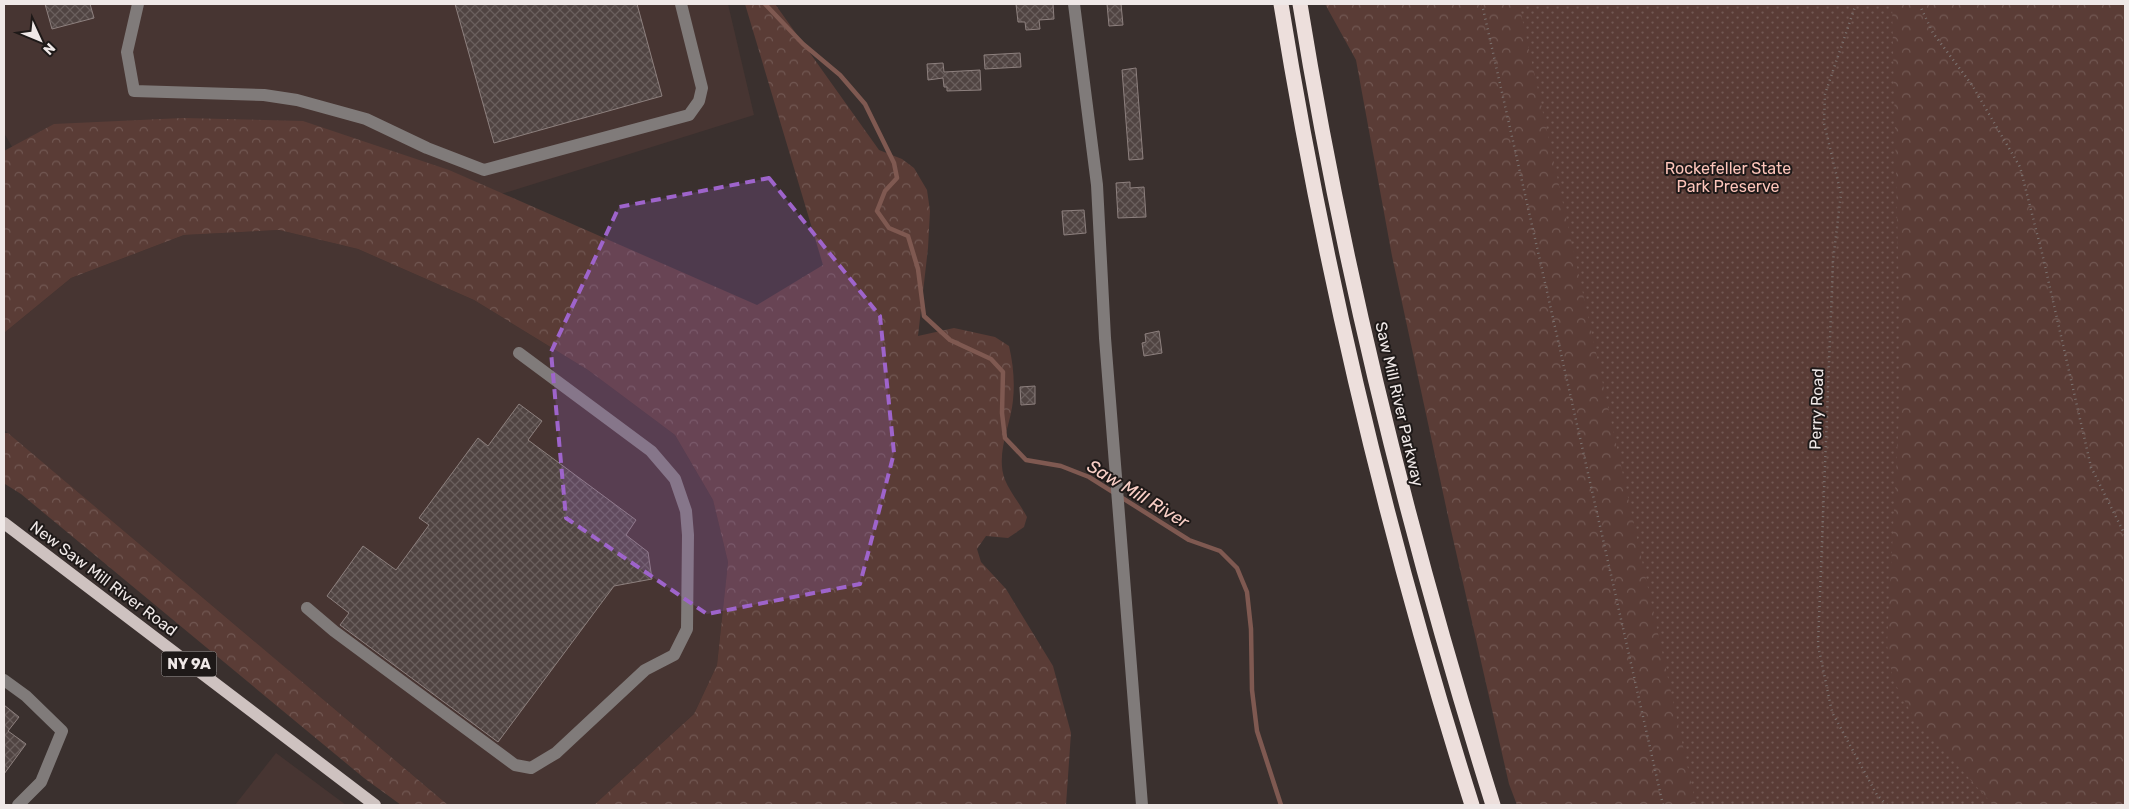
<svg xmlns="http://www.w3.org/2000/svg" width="2129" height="809" font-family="Rubik,sans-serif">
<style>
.built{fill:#473532}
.forest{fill:url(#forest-crowns)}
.park{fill:url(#park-dots)}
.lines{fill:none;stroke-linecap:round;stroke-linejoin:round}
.stream{stroke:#7f5951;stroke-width:4.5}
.building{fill:url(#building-cross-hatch);stroke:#8d807e}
.path{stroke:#7b7270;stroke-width:2.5;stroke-dasharray:1 4;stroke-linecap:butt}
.minor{stroke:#807b7a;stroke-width:12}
.major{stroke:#cec2c0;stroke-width:12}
.highway{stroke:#eddfdc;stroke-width:15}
.marked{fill:#9e64cb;fill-opacity:0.2;stroke:#9e64cb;stroke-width:4;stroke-dasharray:10 6;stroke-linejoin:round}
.labels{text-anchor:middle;stroke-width:4;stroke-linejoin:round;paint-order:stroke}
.shield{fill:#1e1918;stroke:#b0aaa9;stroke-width:1}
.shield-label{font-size:15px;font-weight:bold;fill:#efe8e7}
.park-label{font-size:16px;fill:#fdc5ba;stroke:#1e1918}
.street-label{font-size:16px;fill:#efe8e7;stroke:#1e1918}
.water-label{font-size:18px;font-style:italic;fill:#f9cfc6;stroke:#1e1918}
</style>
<defs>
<pattern id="forest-crowns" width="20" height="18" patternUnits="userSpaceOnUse" patternTransform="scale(1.25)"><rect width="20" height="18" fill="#5a3c36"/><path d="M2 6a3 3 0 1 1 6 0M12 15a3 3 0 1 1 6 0" fill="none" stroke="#725853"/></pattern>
<pattern id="park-dots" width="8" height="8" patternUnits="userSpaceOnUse" patternTransform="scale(1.25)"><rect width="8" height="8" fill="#5a3c36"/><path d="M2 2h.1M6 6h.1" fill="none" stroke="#725853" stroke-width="1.8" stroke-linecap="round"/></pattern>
<pattern id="building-cross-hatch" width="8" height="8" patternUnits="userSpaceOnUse" patternTransform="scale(1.25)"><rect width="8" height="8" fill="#504442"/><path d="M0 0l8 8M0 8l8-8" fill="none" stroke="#6a5f5d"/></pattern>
</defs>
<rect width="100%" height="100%" fill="#3a302e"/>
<g class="built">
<path d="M4,4H728L754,115L482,200L23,166L4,133Z"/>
<path d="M279,230L358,249L474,300L588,370L675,435L713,500L728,562L717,665L694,714L594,805H448L4,430V333L71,278L184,235Z"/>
<path d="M276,753L346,805H235Z"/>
</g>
<g class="forest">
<path d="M745,4H775L879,150L902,159L914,168L927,190L930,211L928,248L918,336L954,328L995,337L1009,346C1013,363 1015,382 1013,400C1011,425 995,454 1005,480C1010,492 1020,504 1027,517L1024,527L1008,538L986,536L977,549L981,562L1006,589L1053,666L1071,733L1066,805H594L694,714L717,665L728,562L713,500L675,435L588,370L474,300L358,249L279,230L184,235L71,278L4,333V151L54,124L183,118L303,121L449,170L757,305L823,265Z"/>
<path d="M1325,4H2125V805H1517L1509,784L1451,530L1392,256L1356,60Z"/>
<path d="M4,433H8L448,805H401L364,778L21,494L5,484Z"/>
</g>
<path class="park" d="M1519,4H1892L1901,378L1887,645L1893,680L1913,716L1993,805H1696Z"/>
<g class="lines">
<path class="stream" d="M765,4L803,44L840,75L865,104L894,163L897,178L885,191L877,211L889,228L908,236L918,269L924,316L950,340L991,359L1003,372L1002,413L1005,438L1026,460L1061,466L1089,477L1189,540L1220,551L1237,568L1247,592L1251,629L1252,690L1257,731L1281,805"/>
</g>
<g class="building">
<path d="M45,4H90L94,18L52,29Z"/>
<path d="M455,4H637L662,96L494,143Z"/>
<path d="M1016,4H1053L1054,19L1039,20L1040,29L1026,30L1025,22H1018Z"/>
<path d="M1107,4H1121L1123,25L1109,26Z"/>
<path d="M1020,53L1021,67L985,69L984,55Z"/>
<path d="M943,63L944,72L980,70L981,90L947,91V87H944L943,78L928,80L927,64Z"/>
<path d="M1136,68L1143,159L1129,160L1122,70Z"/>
<path d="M1130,182V188L1144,187L1146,217L1118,218L1116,183Z"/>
<path d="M1084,210L1086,233L1064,235L1062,211Z"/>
<path d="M1159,331L1162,353L1144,356L1142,343L1146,342L1145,334Z"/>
<path d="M1035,386V404L1021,405L1020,387Z"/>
<path d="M519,404L542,421L528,440L636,520L626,535L648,552L652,579L614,586L498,742L340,625L349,613L327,596L363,546L396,570L429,525L419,518L478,438L488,446Z"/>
<path d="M4,705L19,717L8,731L26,744L4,774Z"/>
</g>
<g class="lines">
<g class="path">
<path d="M1482,4L1663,805"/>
<path d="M1856,4L1825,94L1824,123L1841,194L1833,261L1818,645L1832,712L1877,795L1887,805"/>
<path d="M1921,4V8L1933,33L1972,85L2020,167L2042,253L2091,467L2125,535"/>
</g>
<g class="minor">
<path d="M138,4L127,52L134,91L264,95L297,100L366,119L427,148L484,170L689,115L699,101L702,88L681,4"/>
<path d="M1074,4L1097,185L1105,338L1142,805"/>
<path d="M307,608L334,631L515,765L531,768L556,753L645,670L674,655L687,629L688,535L686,511L675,479L651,451L519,353"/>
<path d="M4,680L26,696L62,731L41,782L18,805"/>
</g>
<path class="major" d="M4,523L375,805"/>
<g class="highway">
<path d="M1281,4C1325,275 1389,543 1472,805"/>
<path d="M1300,4C1344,276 1411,543 1493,805"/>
</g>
</g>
<path class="marked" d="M769,178L880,316L894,453L860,584L707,614L566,518L551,352L619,207Z"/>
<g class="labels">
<rect class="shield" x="161.5" y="651.5" width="55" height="25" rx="4"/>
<g class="shield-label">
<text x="189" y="669">NY 9A</text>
</g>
<g class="park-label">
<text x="1728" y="174">Rockefeller State<tspan x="1728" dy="18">Park Preserve</tspan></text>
</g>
<g class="street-label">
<text transform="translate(1400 404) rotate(77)" y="6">Saw Mill River Parkway</text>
<text transform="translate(1816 409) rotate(-88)" y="6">Perry Road</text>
<text transform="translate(104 578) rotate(37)" y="6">New Saw Mill River Road</text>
</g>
<g class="water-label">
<text transform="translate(1138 494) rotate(31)" y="6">Saw Mill River</text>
</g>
</g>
<rect width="2129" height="809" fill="none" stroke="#efe8e7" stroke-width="10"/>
<g transform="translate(40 40) rotate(134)" stroke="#1e1918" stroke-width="4" paint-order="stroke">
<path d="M0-4L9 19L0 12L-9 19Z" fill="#efe8e7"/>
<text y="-8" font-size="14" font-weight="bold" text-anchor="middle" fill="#efe8e7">N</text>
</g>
</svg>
